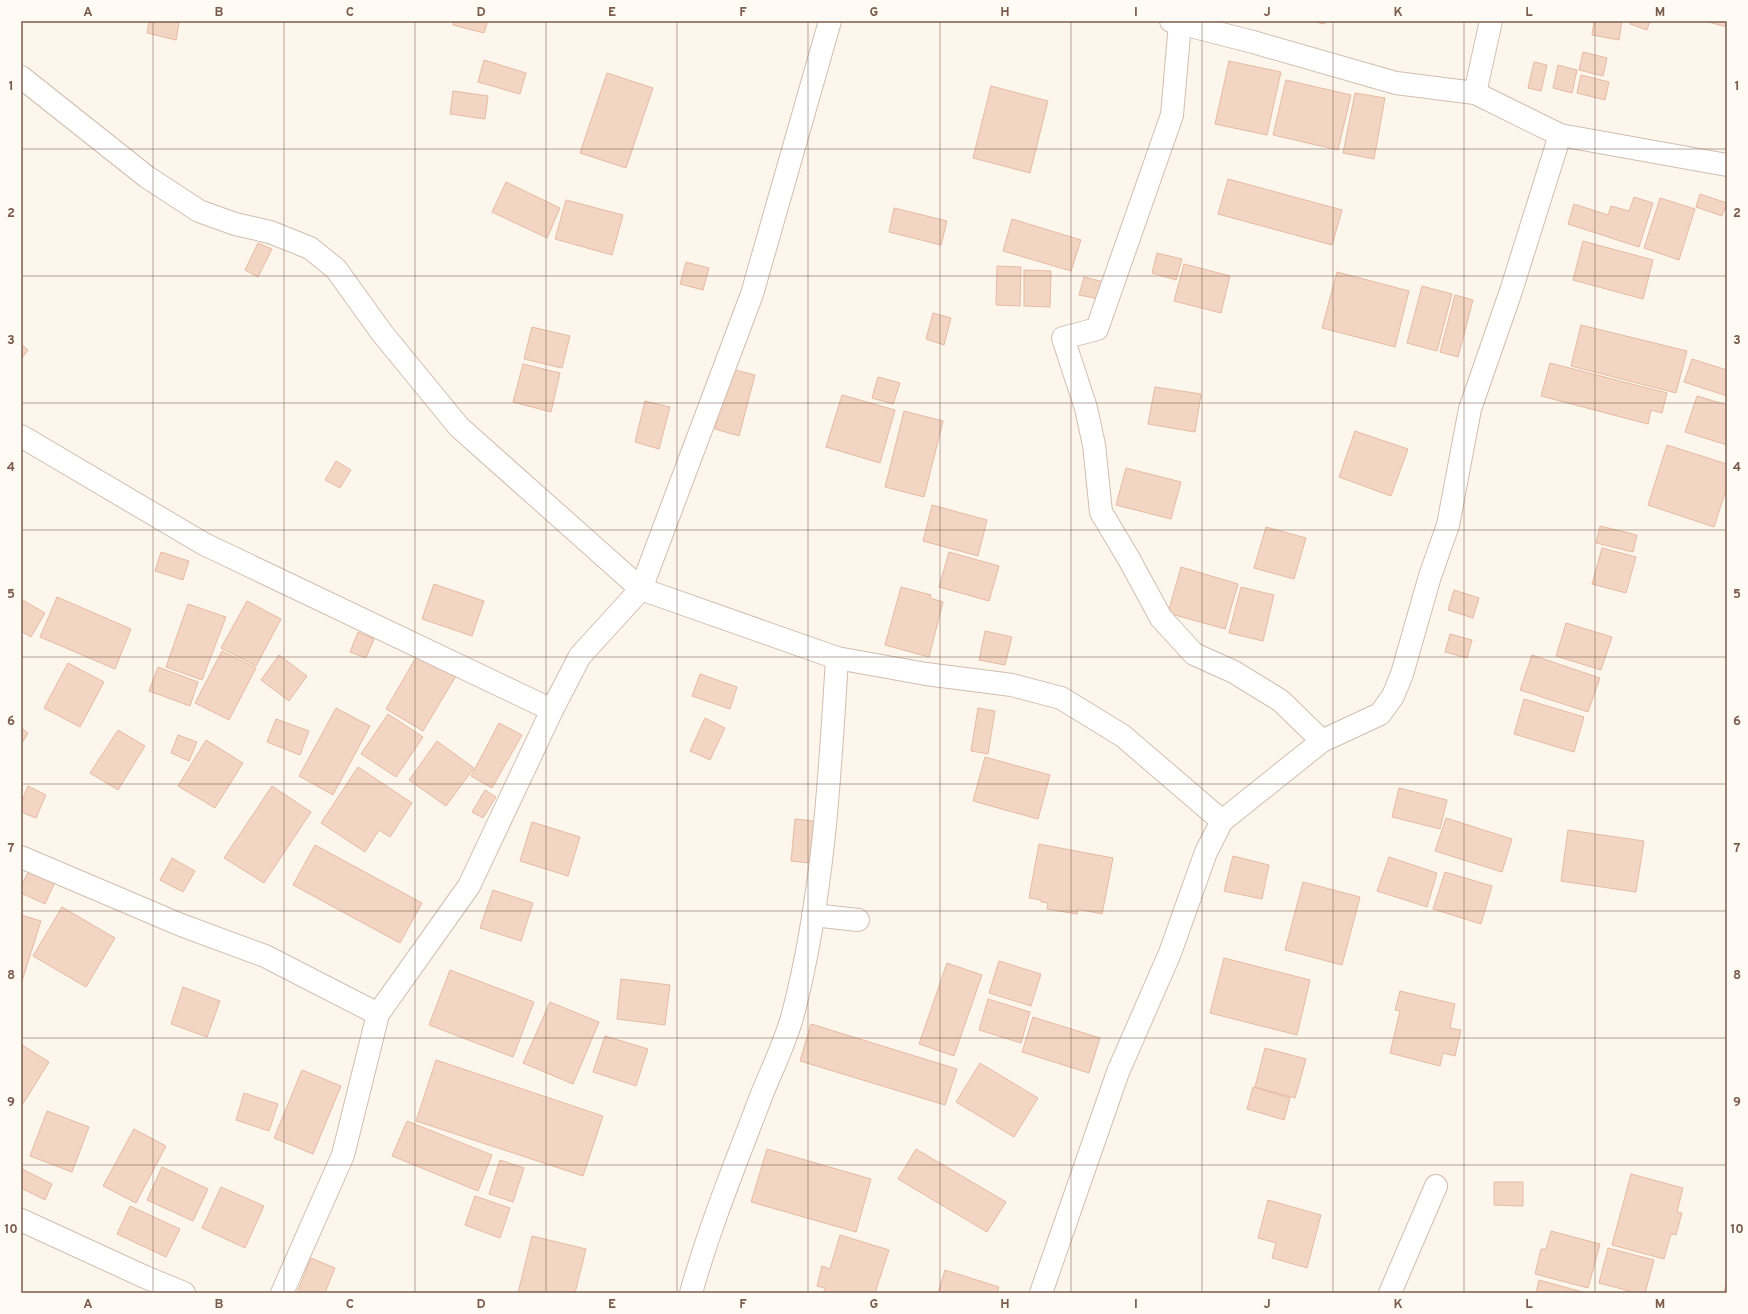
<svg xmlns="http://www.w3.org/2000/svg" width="1748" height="1314" font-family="Overpass,sans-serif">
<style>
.building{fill:#f3d5c3;stroke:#e6bba3}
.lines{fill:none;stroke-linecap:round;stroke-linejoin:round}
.minor-casing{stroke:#d1beb0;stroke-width:24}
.minor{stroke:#fff;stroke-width:22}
.grid{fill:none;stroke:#7a5c4d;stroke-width:1;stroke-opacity:0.55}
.neatline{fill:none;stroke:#7a5c4d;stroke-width:1.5}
.grid-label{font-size:13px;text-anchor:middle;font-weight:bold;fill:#7a5c4d}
</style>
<rect width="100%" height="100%" fill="#fdf6ec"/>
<g class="building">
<path d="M149,21H172L179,23L176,40L147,33Z"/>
<path d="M454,21H488L484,33L453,25Z"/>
<path d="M1311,21H1325L1324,24Z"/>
<path d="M1594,21H1622L1619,40L1592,35Z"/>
<path d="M1630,21H1650L1647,30L1630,24Z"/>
<path d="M1704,21H1727V27Z"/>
<path d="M1583,52L1607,58L1603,76L1579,70Z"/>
<path d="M484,60L526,73L520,94L478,82Z"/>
<path d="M1229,61L1281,72L1267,135L1215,124Z"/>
<path d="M1534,62L1547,65L1541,91L1528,88Z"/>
<path d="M1558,65L1577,70L1572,93L1553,88Z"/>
<path d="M607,73L653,88L626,168L580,153Z"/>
<path d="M1581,75L1609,82L1605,100L1577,93Z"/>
<path d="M1286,80L1351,95L1338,150L1273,135Z"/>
<path d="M991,86L1048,101L1030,173L973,158Z"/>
<path d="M453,91L488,96L485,119L450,114Z"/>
<path d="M1355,93L1385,98L1374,159L1343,153Z"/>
<path d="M1228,179L1342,210L1332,245L1218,214Z"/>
<path d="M506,182L560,208L547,238L492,212Z"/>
<path d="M1700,194L1727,203L1722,216L1696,207Z"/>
<path d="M1634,197L1653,203L1639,247L1568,224L1574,204L1608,215L1611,206L1629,211Z"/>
<path d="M1660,198L1695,209L1679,260L1644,248Z"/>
<path d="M566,200L623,215L612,255L555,239Z"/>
<path d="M894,208L947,221L941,245L889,232Z"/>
<path d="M1012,219L1081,240L1071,271L1003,251Z"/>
<path d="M1583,241L1653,260L1643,299L1573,280Z"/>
<path d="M258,243L272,249L258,277L245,270Z"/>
<path d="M1157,253L1182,259L1176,280L1152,273Z"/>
<path d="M686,262L709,268L703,290L680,284Z"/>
<path d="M1184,264L1230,276L1221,313L1174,301Z"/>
<path d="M997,266L1021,267L1020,306L996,305Z"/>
<path d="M1024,270L1051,271L1050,307L1024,306Z"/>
<path d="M1337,272L1409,291L1395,347L1322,328Z"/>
<path d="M1084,277L1104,282L1099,299L1079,295Z"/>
<path d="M1422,286L1452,294L1437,351L1407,343Z"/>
<path d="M1455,295L1473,300L1458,357L1440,352Z"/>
<path d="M933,313L951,318L944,345L926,339Z"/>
<path d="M1581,325L1687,351L1676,393L1571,366Z"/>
<path d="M532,327L570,336L562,368L524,359Z"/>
<path d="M21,344L28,350L21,359Z"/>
<path d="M1692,359L1727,370V396L1684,382Z"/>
<path d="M1550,363L1667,393L1662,413L1651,410L1648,424L1541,396Z"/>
<path d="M523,364L560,373L551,412L513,402Z"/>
<path d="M731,369L755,375L739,436L715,429Z"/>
<path d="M878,377L900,383L893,404L872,398Z"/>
<path d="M1155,387L1201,394L1195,432L1148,424Z"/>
<path d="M842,395L895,410L880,463L826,447Z"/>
<path d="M1697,396L1727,405V445L1685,432Z"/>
<path d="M645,401L670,407L659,449L635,442Z"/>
<path d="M904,411L943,421L924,497L885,487Z"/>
<path d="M1355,431L1408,449L1391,496L1339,477Z"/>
<path d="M1667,445L1727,464V487L1714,527L1648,505Z"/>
<path d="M336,461L351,470L340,488L325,480Z"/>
<path d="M1126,468L1181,482L1171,519L1116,505Z"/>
<path d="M932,505L987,520L978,556L923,541Z"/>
<path d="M1600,526L1637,535L1633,552L1596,543Z"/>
<path d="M1266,527L1306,538L1294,579L1254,568Z"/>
<path d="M1602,548L1636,557L1626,593L1592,584Z"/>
<path d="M161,552L189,561L183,580L155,571Z"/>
<path d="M949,552L999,566L989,601L939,587Z"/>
<path d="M1181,567L1238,584L1225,629L1168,613Z"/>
<path d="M434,584L484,601L472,636L422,619Z"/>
<path d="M901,587L931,595L930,598L943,602L929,657L885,645Z"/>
<path d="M1241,587L1274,595L1263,641L1229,633Z"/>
<path d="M1454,590L1479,598L1473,618L1448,610Z"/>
<path d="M57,597L131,629L115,669L40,637Z"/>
<path d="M21,599L45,613L31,637L21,631Z"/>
<path d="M247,601L281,619L256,666L221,648Z"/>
<path d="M188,604L226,617L202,680L166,667Z"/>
<path d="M1566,623L1612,637L1601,670L1556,656Z"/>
<path d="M985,631L1012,637L1005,665L979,660Z"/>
<path d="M358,632L374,639L366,658L350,652Z"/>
<path d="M1450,634L1472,640L1467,658L1445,652Z"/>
<path d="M222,651L256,668L229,720L195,703Z"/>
<path d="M418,654L456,676L423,731L386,709Z"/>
<path d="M279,655L307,676L289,701L261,680Z"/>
<path d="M1532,655L1600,678L1588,712L1520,690Z"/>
<path d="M68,663L104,682L80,727L44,708Z"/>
<path d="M158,667L198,682L190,706L149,691Z"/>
<path d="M700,674L737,687L730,709L692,696Z"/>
<path d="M1524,699L1584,717L1574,752L1514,734Z"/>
<path d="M336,708L370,726L333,795L299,776Z"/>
<path d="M978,708L995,711L988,754L971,751Z"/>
<path d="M388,714L423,737L396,777L361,754Z"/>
<path d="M705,718L725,728L710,760L690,751Z"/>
<path d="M276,719L309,731L300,755L267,742Z"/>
<path d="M499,723L522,735L492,788L471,776Z"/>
<path d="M21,728L28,733L21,745Z"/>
<path d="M118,730L145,746L118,790L90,773Z"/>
<path d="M178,735L197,742L189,761L171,753Z"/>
<path d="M206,740L243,763L215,808L178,786Z"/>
<path d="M437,741L474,768L446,806L409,780Z"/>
<path d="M985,757L1050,775L1038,819L973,801Z"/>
<path d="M358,767L412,803L390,837L379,830L365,852L321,823Z"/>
<path d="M28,786L46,795L36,818L21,812V803Z"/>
<path d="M272,786L311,812L264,883L224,858Z"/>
<path d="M1399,788L1447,800L1440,829L1392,817Z"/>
<path d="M485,790L496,797L483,818L472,812Z"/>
<path d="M1446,818L1512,839L1502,872L1435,851Z"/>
<path d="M795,819L814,821L809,863L791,861Z"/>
<path d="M532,822L580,837L568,876L520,861Z"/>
<path d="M1568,830L1644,841L1636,892L1561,881Z"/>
<path d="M1039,844L1113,858L1102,914L1078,909L1077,914L1047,909L1048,903L1041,902V900L1029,898Z"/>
<path d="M315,845L422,903L400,943L293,885Z"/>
<path d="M1233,856L1269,865L1262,899L1224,891Z"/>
<path d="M1389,857L1437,873L1427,907L1377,891Z"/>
<path d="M172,858L195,871L183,892L160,880Z"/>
<path d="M29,870L55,882L45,904L21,893V887Z"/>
<path d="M1445,872L1492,886L1481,924L1433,909Z"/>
<path d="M1303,882L1360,897L1342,965L1285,950Z"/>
<path d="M493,890L533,903L521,941L480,928Z"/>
<path d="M62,907L115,938L86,987L33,956Z"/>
<path d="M21,915L41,921L21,984Z"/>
<path d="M1224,958L1310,980L1297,1035L1210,1013Z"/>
<path d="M999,961L1041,974L1031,1006L989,993Z"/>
<path d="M947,963L982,975L954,1056L919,1044Z"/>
<path d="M450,970L534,1002L513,1057L429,1025Z"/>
<path d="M621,979L670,985L665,1025L617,1019Z"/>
<path d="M183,987L220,1001L207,1037L171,1024Z"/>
<path d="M1400,991L1455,1004L1450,1028L1461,1030L1455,1056L1443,1053L1440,1066L1390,1053L1400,1011L1395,1010Z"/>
<path d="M988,999L1030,1012L1021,1043L979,1030Z"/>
<path d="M550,1002L599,1022L573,1084L523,1063Z"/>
<path d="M1033,1017L1100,1038L1089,1073L1022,1052Z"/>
<path d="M811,1024L957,1069L945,1105L800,1061Z"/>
<path d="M605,1036L648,1049L636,1086L593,1072Z"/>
<path d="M22,1045L49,1062L21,1107V1047Z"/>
<path d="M1265,1048L1306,1059L1295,1098L1255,1087Z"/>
<path d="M436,1060L603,1116L583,1176L416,1121Z"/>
<path d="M980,1063L1038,1098L1014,1137L956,1102Z"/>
<path d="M302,1070L341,1086L313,1154L274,1138Z"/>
<path d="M1253,1087L1290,1098L1284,1120L1247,1109Z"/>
<path d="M244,1093L278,1104L269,1131L236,1120Z"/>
<path d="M47,1111L89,1127L72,1172L30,1156Z"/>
<path d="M407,1121L492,1155L478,1191L392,1156Z"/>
<path d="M134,1129L166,1146L136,1203L103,1186Z"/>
<path d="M767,1149L871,1179L856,1232L751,1202Z"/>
<path d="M916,1149L1006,1202L987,1232L898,1179Z"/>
<path d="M500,1160L524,1168L513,1202L489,1194Z"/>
<path d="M162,1167L208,1189L193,1221L147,1200Z"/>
<path d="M22,1169L52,1184L45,1200L21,1188Z"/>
<path d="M1631,1174L1683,1188L1677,1212L1682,1213L1676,1235L1671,1234L1664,1259L1612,1245Z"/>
<path d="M1494,1182H1523V1206L1494,1205Z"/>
<path d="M221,1187L264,1206L245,1248L202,1228Z"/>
<path d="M475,1196L510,1208L500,1238L465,1225Z"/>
<path d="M1268,1200L1321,1215L1307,1268L1272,1258L1276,1243L1258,1238Z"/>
<path d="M130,1206L180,1229L166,1257L117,1234Z"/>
<path d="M1551,1231L1600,1244L1588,1288L1535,1274L1541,1249H1546Z"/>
<path d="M840,1235L889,1250L875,1293H823L825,1288L817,1286L822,1266L830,1269Z"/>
<path d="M532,1236L586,1249L575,1293H518Z"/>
<path d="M1608,1248L1654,1260L1645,1293H1637L1599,1283Z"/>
<path d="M311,1258L335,1268L325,1293H297Z"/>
<path d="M945,1270L999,1287L997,1293H938Z"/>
<path d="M1539,1280L1586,1293H1536Z"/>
<path d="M1727,1280V1293H1724Z"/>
</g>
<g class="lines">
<g class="minor-casing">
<g id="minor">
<path d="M1171,21L1253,42L1396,83L1475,93L1560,135L1727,165"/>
<path d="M1180,23L1172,115L1097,329L1063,338L1086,408L1094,445L1101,512L1129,559L1161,618L1194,654L1234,672L1281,701L1322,741"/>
<path d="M21,77L147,177L199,211L235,224L270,232L310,248L336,269L382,333L459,427L641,589L837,658L926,674L1012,685L1061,698L1123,736L1222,821"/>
<path d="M1475,93L1491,21"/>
<path d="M21,436L204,544L552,710"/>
<path d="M21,857L181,925L265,956L378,1014"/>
<path d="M813,915L858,920"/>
<path d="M21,1220L145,1277L184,1293"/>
<path d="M282,1293L343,1155L378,1014L469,886L552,710L580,656L641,589L752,294L830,21"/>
<path d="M691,1293C710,1225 737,1160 762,1094C772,1069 786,1041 793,1014C823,899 830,777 837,658"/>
<path d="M1041,1293L1118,1072L1170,953L1206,852L1222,821L1322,741L1380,714L1393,696L1402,674L1430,576L1448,525L1470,409L1511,291L1560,135"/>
<path d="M1390,1293L1436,1186"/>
</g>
</g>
<use href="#minor" class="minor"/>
</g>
<path class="grid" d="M153,21V1293M284,21V1293M415,21V1293M546,21V1293M677,21V1293M808,21V1293M940,21V1293M1071,21V1293M1202,21V1293M1333,21V1293M1464,21V1293M1595,21V1293M21,149H1727M21,276H1727M21,403H1727M21,530H1727M21,657H1727M21,784H1727M21,911H1727M21,1038H1727M21,1165H1727"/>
<rect width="1748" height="1314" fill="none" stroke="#fffaf3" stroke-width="44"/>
<rect x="22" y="22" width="1704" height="1270" class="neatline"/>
<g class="grid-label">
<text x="88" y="16">A</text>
<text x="219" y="16">B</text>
<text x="350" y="16">C</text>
<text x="481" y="16">D</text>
<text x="612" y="16">E</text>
<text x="743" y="16">F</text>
<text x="874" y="16">G</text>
<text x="1005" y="16">H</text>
<text x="1136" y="16">I</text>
<text x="1267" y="16">J</text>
<text x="1398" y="16">K</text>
<text x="1529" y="16">L</text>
<text x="1660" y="16">M</text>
<text x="11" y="90">1</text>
<text x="1737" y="90">1</text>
<text x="11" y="217">2</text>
<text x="1737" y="217">2</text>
<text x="11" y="344">3</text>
<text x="1737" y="344">3</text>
<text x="11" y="471">4</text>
<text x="1737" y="471">4</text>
<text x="11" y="598">5</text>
<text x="1737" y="598">5</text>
<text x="11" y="725">6</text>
<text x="1737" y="725">6</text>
<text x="11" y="852">7</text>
<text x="1737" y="852">7</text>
<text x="11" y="979">8</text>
<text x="1737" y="979">8</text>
<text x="11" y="1106">9</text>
<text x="1737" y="1106">9</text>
<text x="11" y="1233">10</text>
<text x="1737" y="1233">10</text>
<text x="88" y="1308">A</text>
<text x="219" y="1308">B</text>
<text x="350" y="1308">C</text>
<text x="481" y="1308">D</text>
<text x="612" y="1308">E</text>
<text x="743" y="1308">F</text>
<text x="874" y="1308">G</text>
<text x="1005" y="1308">H</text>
<text x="1136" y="1308">I</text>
<text x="1267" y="1308">J</text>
<text x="1398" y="1308">K</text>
<text x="1529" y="1308">L</text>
<text x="1660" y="1308">M</text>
</g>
</svg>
